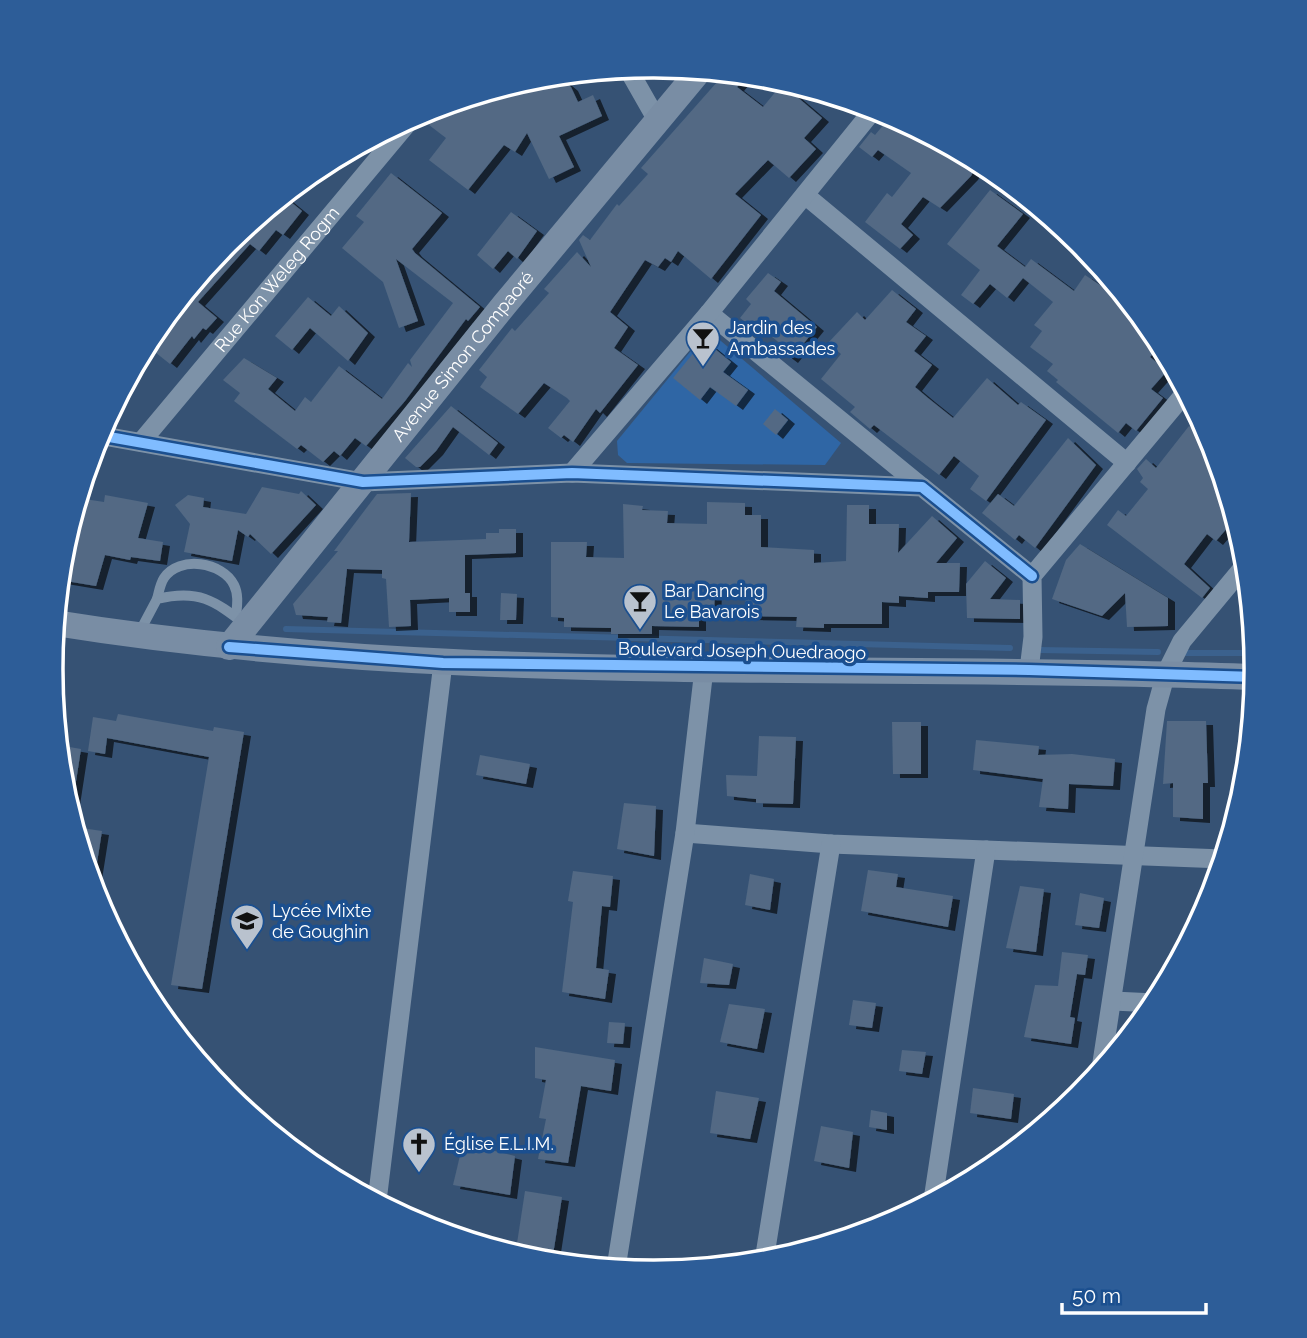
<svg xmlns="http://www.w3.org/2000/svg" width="1307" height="1338" font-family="Raleway,sans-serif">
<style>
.green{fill:#2f66a5}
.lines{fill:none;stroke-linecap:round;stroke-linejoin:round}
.stream{stroke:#3b618d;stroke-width:6}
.building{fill:#526984;filter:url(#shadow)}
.lane{stroke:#7d92a8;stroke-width:10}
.street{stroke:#7d92a8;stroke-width:19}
.secondary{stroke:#798da4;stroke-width:26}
.cycleway-casing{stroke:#1b4f8f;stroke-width:15}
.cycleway{stroke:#80bcff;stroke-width:10}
.labels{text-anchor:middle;stroke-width:7;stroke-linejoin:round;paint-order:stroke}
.street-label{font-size:18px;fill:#fff;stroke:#1b4f8f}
.poi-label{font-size:18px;fill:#fff;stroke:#1b4f8f;text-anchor:start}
.rim{fill:none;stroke:#fff;stroke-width:3.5}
</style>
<defs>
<filter id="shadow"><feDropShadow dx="7" dy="4" stdDeviation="0" flood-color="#0009"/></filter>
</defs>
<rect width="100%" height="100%" fill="#365274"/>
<path class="green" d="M708,330L841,443L825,465L627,463L618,455L617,441Z"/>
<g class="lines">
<g class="stream">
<path d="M286,629L1010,648"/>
<path d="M1039,650L1158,652"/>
<path d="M1181,653H1255"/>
</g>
</g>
<g class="building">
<path d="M725,73L747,75L737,87L763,107L782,84L822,118L804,138L816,149L789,178L768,160L735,194L761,215L711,279L678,251L671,262L665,258L658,267L645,260L610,312L628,327L614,348L638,365L600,413L596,409L573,442L564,435L561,438L548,428L570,401L567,398L544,383L518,414L480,387L487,377L479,370L512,328L515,331L549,293L544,289L577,252L591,267L579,240L583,235L590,240L617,204L619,206L648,174L641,168Z"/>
<path d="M558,76L571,87L578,102L593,95L602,116L559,136L574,167L549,179L527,133L515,152L504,145L468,190L429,160L446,138L429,125L446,105L536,78Z"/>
<path d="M891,116L963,154L977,165L971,176L940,208L923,197L901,224L913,235L900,249L865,222L887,193L892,197L911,173L878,150L872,157L859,147L871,132L875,135Z"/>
<path d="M391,173L442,213L412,249L415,253L480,307L468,321L466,319L405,401L366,446L355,438L340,456L334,451L323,462L301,445L297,449L234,401L240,393L223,380L244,358L277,378L268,389L295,411L305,397L311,402L339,366L382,399L408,363L412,367L410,360L453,303L396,259L418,321L399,328L383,282L342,248L364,222L356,216Z"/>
<path d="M990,190L1023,214L997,246L1025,267L1031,259L1074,291L1085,275L1106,289L1112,282L1141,318L1139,321L1156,336L1161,345L1150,357L1167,371L1151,389L1163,398L1136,431L1126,423L1118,433L1056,382L1058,380L1047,371L1053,364L1030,347L1042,331L1034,325L1053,302L1023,278L1007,298L990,284L973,304L961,295L980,270L947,244Z"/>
<path d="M286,198L302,211L283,235L276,230L259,251L250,244L198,302L217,318L206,330L203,328L194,339L192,336L170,364L146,345L228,243L274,204L278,208Z"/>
<path d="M511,212L537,231L517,259L508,251L493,269L477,255Z"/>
<path d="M768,273L781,282L774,291L817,327L791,359L779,350L782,345L755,323L752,327L740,318L751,304L746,299Z"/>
<path d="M892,290L916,309L906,322L926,336L914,351L932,365L915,387L928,398L953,418L987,378L1018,405L1021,402L1046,420L986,501L970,489L979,476L954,456L939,475L874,425L870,429L850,412L855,407L821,379L841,354L828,343L857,312L865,320Z"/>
<path d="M308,297L331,316L339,306L368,333L348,361L310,328L292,350L275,336Z"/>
<path d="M704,340L731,362L723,372L748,390L736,406L710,387L700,400L673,378Z"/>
<path d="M451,406L498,443L489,455L453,427L436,451L420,467H416L405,458Z"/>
<path d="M775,409L788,420L776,435L763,424Z"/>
<path d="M1189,426L1213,447L1235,519L1216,541L1207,534L1184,564L1210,588L1202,598L1107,525L1118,510L1126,516L1148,489L1140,482L1143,478L1137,469L1146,459L1156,468Z"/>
<path d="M1068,438L1096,465L1035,548L1019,535L1015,540L982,513L998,494L1014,506Z"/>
<path d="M262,487L299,494L301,491L316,505L271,554L250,534L248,537L238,530L232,561L184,552L190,524L175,505L188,495L204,498L203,507L246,514Z"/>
<path d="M411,493L409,542L486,539V533H499V529H516V553L465,555V593H470V612H449V598L410,600L411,626L389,627L386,579L382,578V570L347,569L341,623L327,622L328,617L296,615L293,604L338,551H334L377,494Z"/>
<path d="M105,495L148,503L138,538L163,542L160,561L131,557L130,560L105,555L96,586L60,580L62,551L78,498L104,502Z"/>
<path d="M707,502L745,503V515H761V547L814,550V563L846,561L847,505H869V524H899L898,553L932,516L957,538L936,563H960L959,592H928V598L899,596V603L882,602V624H824V628L796,627L797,617L745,616L746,590H715L714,613H699V627L652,626V634H611V628L564,627V618L551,617V542H587L586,557L624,558L623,504L643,506L642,510L668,511L667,523L707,524Z"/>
<path d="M1080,544L1168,598V626L1127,627L1125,593L1102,616L1052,599L1066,560Z"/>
<path d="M985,561L1006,578L990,599L1020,600V619L967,618L966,584Z"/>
<path d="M501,593L517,594L516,620H500Z"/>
<path d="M118,714L213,731L214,727L244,732L202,989L171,985L209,757L107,738L105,754L88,751L93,717L116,721Z"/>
<path d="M1167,721H1206L1208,783H1203V819L1173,817V783L1163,784Z"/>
<path d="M892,722H921V774H893Z"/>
<path d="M759,736L796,737L793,804L756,803V799L727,796L726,775L757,776Z"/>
<path d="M976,740L1039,746L1038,755L1072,754L1115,759L1113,786L1069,784L1068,809L1039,807L1043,779L973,770Z"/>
<path d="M58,745L81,749L71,814L62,786Z"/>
<path d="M480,755L530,764L526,784L476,775Z"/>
<path d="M624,803L656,806L654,856L617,849Z"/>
<path d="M75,827L102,831L93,888L83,854Z"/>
<path d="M868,870L898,874L896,887L953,896L948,927L861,911Z"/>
<path d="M573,871L613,876L610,907L602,906L596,968L609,970L605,999L562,992L573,902L568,901Z"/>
<path d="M750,874L774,879L770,910L745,905Z"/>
<path d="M1020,886L1044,889L1036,952L1006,948Z"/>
<path d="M1080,893L1104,898L1099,928L1075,925Z"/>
<path d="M1062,952L1088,955L1085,975L1077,974L1070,1017L1075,1018L1071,1044L1024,1037L1035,985L1058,986Z"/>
<path d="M704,958L733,964L729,985L700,983Z"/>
<path d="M853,1000L876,1003L872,1028L849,1025Z"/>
<path d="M729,1004L765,1009L757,1049L720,1042Z"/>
<path d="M609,1022L625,1023L623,1044L607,1043Z"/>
<path d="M535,1047L615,1060L611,1091L581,1086L568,1163L538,1159L546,1119L539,1118L546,1080L535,1078Z"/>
<path d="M902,1050L926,1052L922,1074L899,1071Z"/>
<path d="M973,1088L1014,1094L1011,1119L970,1113Z"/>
<path d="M716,1091L759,1098L750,1139L710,1133Z"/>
<path d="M871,1110L887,1113V1130L869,1127Z"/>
<path d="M821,1126L853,1132L849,1168L814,1161Z"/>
<path d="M463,1143L515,1156L510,1195L453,1185Z"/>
<path d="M525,1191L562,1197L553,1255L516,1250Z"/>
</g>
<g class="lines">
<g class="lane">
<path d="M157,599C159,592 160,584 164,578C179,555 223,562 234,585C239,595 237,606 236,617"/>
<path d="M140,631L157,599C198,589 214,600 246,625"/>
</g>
<g class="street">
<path d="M628,69L657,120"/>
<path d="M805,195L1127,463"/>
<path d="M709,313L922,487"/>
<path d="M98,435L363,482L572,473L922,487L1032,576"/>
<path id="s1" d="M141,442L412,118"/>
<path d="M572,473L709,313L874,109"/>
<path d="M1029,670L1033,637L1032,576L1186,392"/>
<path d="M685,833L831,844L1223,859"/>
<path d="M1113,1001L1155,1003"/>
<path d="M1101,1069L1156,709L1166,673L1182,641L1246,564"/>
<path d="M933,1200L986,850"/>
<path d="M377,1201L443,663"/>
<path d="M764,1261L831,844"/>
<path d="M616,1268L685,833L704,669"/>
</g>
<g class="secondary">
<path d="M55,623C452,687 855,662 1256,677"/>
<path id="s2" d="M229,647L505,304L699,71"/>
</g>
<g class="cycleway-casing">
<g id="cycleway">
<path d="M98,435L363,482L572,473L922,487L1032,576"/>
<path d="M229,647L443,663L1029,670L1256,677"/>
</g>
</g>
<use href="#cycleway" class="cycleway"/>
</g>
<defs>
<g id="bar-pin" transform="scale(1.75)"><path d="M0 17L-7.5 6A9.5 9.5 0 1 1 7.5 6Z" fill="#b9c2ce" stroke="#1b4f8f"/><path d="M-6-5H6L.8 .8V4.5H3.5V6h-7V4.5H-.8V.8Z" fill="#111"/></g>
<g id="school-pin" transform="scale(1.75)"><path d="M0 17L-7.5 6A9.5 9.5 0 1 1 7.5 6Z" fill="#b9c2ce" stroke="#1b4f8f"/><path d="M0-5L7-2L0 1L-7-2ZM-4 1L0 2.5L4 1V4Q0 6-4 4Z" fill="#111"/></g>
<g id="church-pin" transform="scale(1.75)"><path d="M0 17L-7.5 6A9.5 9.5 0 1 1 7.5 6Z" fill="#b9c2ce" stroke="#1b4f8f"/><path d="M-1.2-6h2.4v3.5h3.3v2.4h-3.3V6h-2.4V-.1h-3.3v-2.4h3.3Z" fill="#111"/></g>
</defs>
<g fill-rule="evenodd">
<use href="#bar-pin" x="703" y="338"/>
<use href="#bar-pin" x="640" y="601"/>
<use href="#school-pin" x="247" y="921"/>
<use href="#church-pin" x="419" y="1144"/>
</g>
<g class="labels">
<g class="street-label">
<text dy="6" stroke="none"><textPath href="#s1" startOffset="212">Rue Kon Weleg Rogm</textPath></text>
<text dy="6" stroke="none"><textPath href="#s2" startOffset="373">Avenue Simon Compaoré</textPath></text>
<text transform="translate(742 651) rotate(1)" y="6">Boulevard Joseph Ouedraogo</text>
</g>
<g class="poi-label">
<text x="728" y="334">Jardin des<tspan x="728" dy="21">Ambassades</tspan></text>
<text x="664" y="597">Bar Dancing<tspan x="664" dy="21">Le Bavarois</tspan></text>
<text x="272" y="917">Lycée Mixte<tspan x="272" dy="21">de Goughin</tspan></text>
<text x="444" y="1150">Église E.L.I.M.</text>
</g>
</g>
<path d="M0 0H1307V1338H0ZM653 78H654A590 590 0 0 1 1244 668V670A590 590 0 0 1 654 1260H653A590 590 0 0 1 63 670V668A590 590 0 0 1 653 78Z" fill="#2d5d98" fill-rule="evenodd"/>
<path class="rim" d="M653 78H654A590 590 0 0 1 1244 668V670A590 590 0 0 1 654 1260H653A590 590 0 0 1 63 670V668A590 590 0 0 1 653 78Z"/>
<path d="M1062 1303v10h144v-10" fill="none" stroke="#ffffff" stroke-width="3.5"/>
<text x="1072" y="1303" font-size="21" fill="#ffffff" stroke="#1b4f8f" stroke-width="5" paint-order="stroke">50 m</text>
</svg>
